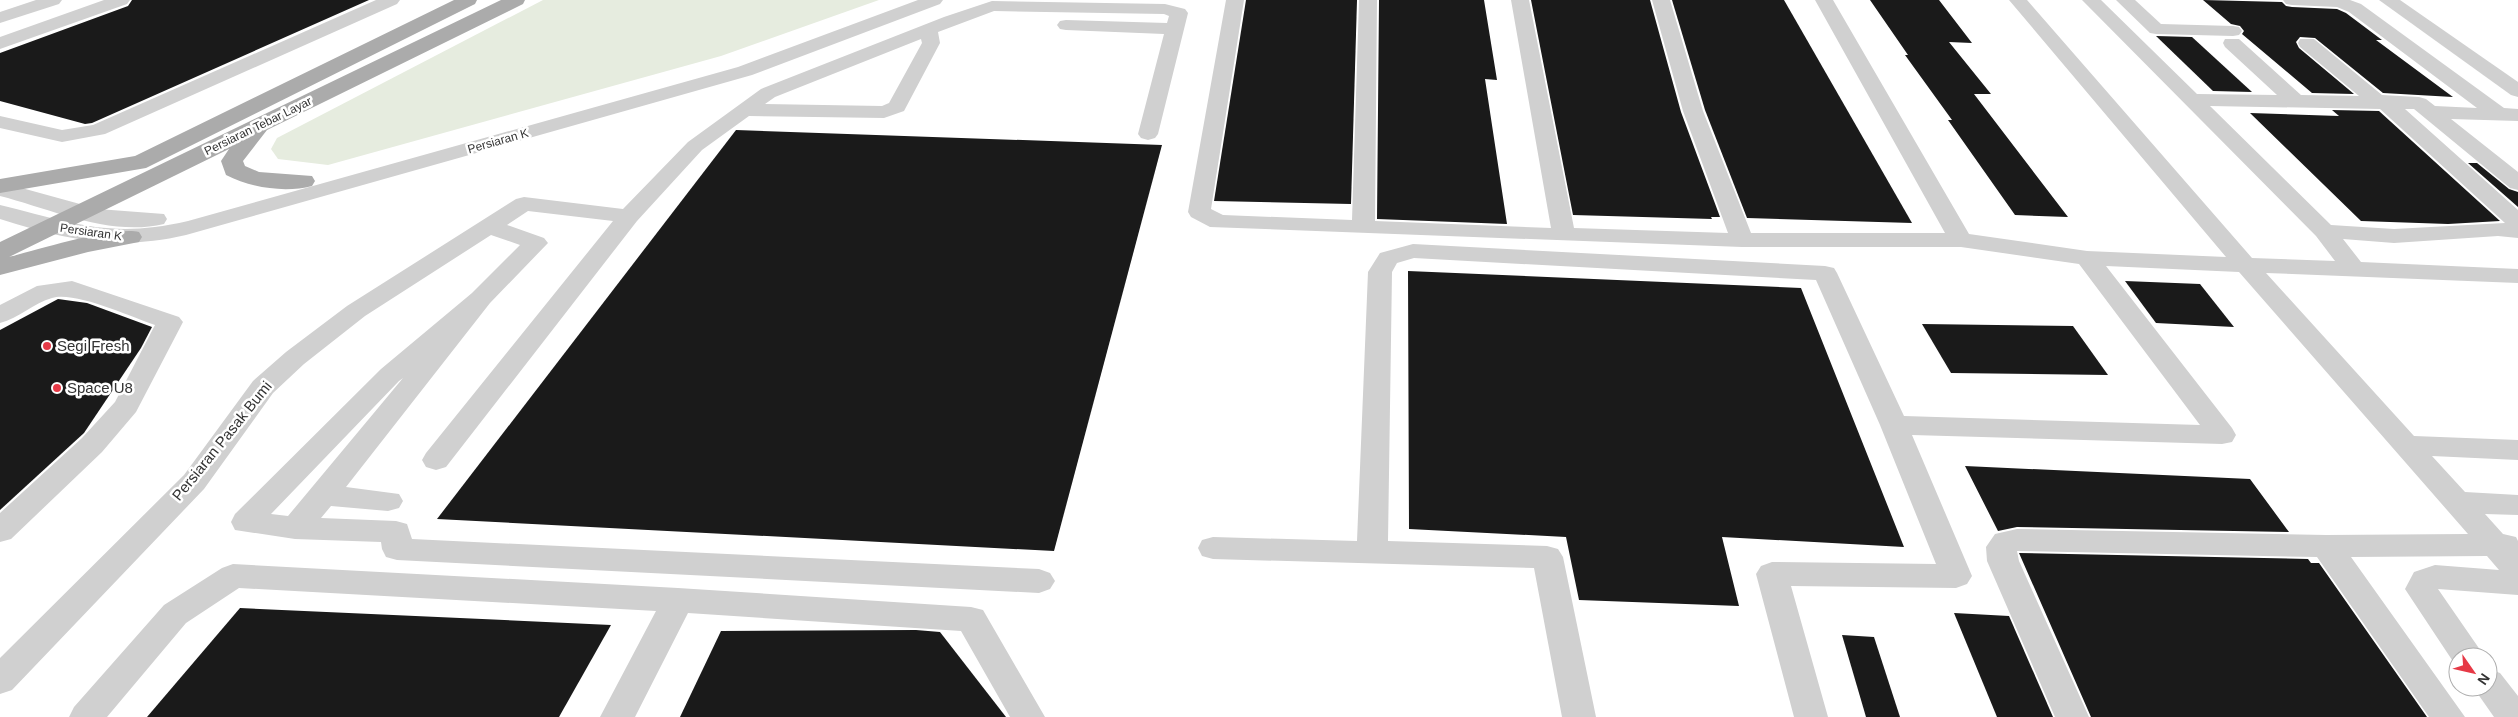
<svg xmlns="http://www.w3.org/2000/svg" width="2518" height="717" font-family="Arial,sans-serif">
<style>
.green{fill:#e6ecdf}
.building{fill:#1a1a1a}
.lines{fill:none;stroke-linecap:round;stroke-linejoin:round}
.minor{fill:#d0d0d0;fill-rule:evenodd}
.major{fill:#ababab;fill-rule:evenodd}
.poi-dot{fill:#e63946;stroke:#fff;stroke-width:2}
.labels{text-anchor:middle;stroke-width:5;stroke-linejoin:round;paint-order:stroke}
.far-street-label{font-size:12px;fill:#333;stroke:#fff}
.poi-label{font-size:15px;fill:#333;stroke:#fff;text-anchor:start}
.street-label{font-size:15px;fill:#333;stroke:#fff}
</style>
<rect width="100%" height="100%" fill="#fff"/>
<path class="green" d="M543,0H879L721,56L328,165L278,159L271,149L277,138Z"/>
<g class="building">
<path d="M132,0H369L92,123L85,124L0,101V53L128,6Z"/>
<path d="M1246,0H1357L1351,204L1214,201Z"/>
<path d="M1379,0H1484L1497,80L1485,79L1507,224L1377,219Z"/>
<path d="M1531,0H1650L1681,112L1720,217H1711L1712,219L1573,215Z"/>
<path d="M1672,0H1784L1912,223L1747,218L1705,110Z"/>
<path d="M1870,0H1939L1972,43L1949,42L1991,94H1974L2068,217L2015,215L1948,120H1952L1905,55H1908Z"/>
<path d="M2203,0L2282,2L2286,6L2292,7L2337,9L2346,13L2382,40H2376L2453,97L2383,93L2315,38L2300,37L2296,42L2299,48L2354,94L2312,93L2242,34L2244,31L2240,26L2231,24Z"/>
<path d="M2156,36L2192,37L2252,92L2213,91Z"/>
<path d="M2332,110L2379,111L2500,221L2448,224L2361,221L2250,113L2339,116Z"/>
<path d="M736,130L1162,145L1054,551L437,519Z"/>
<path d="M2468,163H2477L2509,189L2518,192V207Z"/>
<path d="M1408,271L1801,288L1904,547L1722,537L1739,606L1579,600L1566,537L1409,529Z"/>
<path d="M2125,281L2200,284L2234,327L2156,323Z"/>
<path d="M58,299L87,303L152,327L141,348L84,433L0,510V330Z"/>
<path d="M1922,324L2073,326L2108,375L1951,373Z"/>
<path d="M1965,466L2250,479L2289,532L2017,527L1998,531Z"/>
<path d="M2019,553L2308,559L2311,563H2319L2427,717H2091Z"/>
<path d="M240,608L611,625L559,717H147Z"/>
<path d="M1954,613L2009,616L2053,717H1997Z"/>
<path d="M916,630L940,632L1006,717H680L721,631Z"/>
<path d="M1842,635L1874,637L1900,717H1866Z"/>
</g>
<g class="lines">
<g class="minor">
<path d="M36,0H62L59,4L0,23V12Z"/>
<path d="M104,0H130L127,4L0,49V37Z"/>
<path d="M376,0H400L397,4L105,134L62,142L0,128V116L62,130L93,125Z"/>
<path d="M918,0H943L940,4L752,75L186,235C118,251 65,240 0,219V205C73,223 111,239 188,221L738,67Z"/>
<path d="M1226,0H1244L1211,209L1223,215L1352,220L1359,0H1377L1375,221L1551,228L1511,0H1529L1574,228L1728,233L1683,111L1652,0H1670L1703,111L1751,233H1945L1815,0H1833L1969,234L2087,251L2226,257L2009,0H2027L2252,258L2335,261L2316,236L2082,0H2101L2197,94L2277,95L2225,47L2223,43L2225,39H2239L2301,95L2359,96L2300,47L2298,43L2300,39H2314L2382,95L2419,97L2426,99L2435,106L2477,108L2349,12L2337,7L2292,5L2286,4L2283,0H2350L2361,4L2504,108L2518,109V121L2451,119L2518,172V190L2510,188L2414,109H2405L2518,210V238L2498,236L2394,243L2343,239L2361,262L2518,269V283L2266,273L2414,436L2518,440V460L2432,456L2465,492L2518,495V515L2485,514L2503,534L2516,537L2518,541V595L2438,589L2485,657H2458V667L2456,666L2405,589L2414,572L2435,565L2499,570L2487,556L2351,557L2465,717H2429L2317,557L2017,551L2019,561L2089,717H2055L1987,561L1986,547L1995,534L2017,529L2326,535L2468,534L2239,272L2106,266L2232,428L2236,435L2232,442L2222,444L1912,435L1972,576L1967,584L1956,588L1791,586L1828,717H1794L1756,574L1761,566L1772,562L1936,564L1880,425L1816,280L1414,258L1397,263L1392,272L1388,541L1547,546L1558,549L1563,557L1596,717H1562L1534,568L1213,559L1202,556L1198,548L1202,540L1213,537L1357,541L1368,272L1380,253L1413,244L1825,266L1834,268L1837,273L1904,416L2200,425L2079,264L1961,247H1742L1210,227L1191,217L1188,212ZM2210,106L2380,109L2505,223L2394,229L2331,225Z"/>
<path d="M2116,0H2135L2161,24L2233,26L2239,27L2242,31L2239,35L2233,36L2156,34L2150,33Z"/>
<path d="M2379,0H2400L2518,82V97L2511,95Z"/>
<path d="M992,1L1165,4L1185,9L1188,13L1158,134L1155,138L1148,140L1141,138L1138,134L1164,34L1066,30L1060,29L1057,25L1060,21L1066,20L1167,23L1169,16L1164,14L994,11L938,32L940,43L904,111L884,118L749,116L702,150L637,221L446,467L436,470L426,467L422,460L426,453L613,221L528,211L507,225L544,238L548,243L490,303L346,487L399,494L403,501L399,508L388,511L331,506L321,518L396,521L407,524L412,539L1039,569L1050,573L1055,581L1050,589L1039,593L397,560L386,557L382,549L381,542L295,539L235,530L231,522L235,514L381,369L472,293L520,245L491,235L365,316L304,364L273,393L204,489L12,690L0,694V658L184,475L253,381L286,352L347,306L516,199L524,197L623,209L688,142L761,89L944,17ZM921,39L922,43L889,103L882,106L765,104L775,97ZM403,378L288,516L271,514L399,381Z"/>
<path d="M0,182L98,209L164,214L167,219L164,224C110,237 51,209 0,196Z"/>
<path d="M72,281L179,317L183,322L136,412L102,452L11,539L0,542V513L82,438L115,402L155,325C131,317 75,291 52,298C34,303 19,318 0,323V305L37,286Z"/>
<path d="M233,564L678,588L971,607L983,610L1045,717H1010L961,631L688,613L635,717H600L656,611L239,588L186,623L107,717H69L74,707L164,605L222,568Z"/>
<path d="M2488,669L2500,673L2518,696V717H2494L2473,687H2488Z"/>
</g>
<g class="major">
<path d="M454,0H477L475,4L146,168L0,193V179L135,156Z"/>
<path d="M501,0H525L523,4L267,130L243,161L245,166L259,172L312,176L315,181L312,186C285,193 251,188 226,175L221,161L229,149L9,257C37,250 114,226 139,232L142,237L139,242L88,252L0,275V242Z"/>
</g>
</g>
<g class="poi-dot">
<circle cx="47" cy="346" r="5"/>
<circle cx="57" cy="388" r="5"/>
</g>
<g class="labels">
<g class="far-street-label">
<text transform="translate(258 126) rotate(-26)" y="4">Persiaran Tebar Layar</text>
<text transform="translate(498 141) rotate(-16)" y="4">Persiaran K</text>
<text transform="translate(91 232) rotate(8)" y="4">Persiaran K</text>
</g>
<g class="poi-label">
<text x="57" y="351">Segi Fresh</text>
<text x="67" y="393">Space U8</text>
</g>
<g class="street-label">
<text transform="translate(222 441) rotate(-51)" y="5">Persiaran Pasak Bumi</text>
</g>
</g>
<g transform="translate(2473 672) rotate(124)"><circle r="24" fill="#ffffff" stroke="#adadad"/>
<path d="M0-4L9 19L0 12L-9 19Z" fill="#e63946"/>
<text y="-8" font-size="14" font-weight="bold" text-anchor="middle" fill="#333333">N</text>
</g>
</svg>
